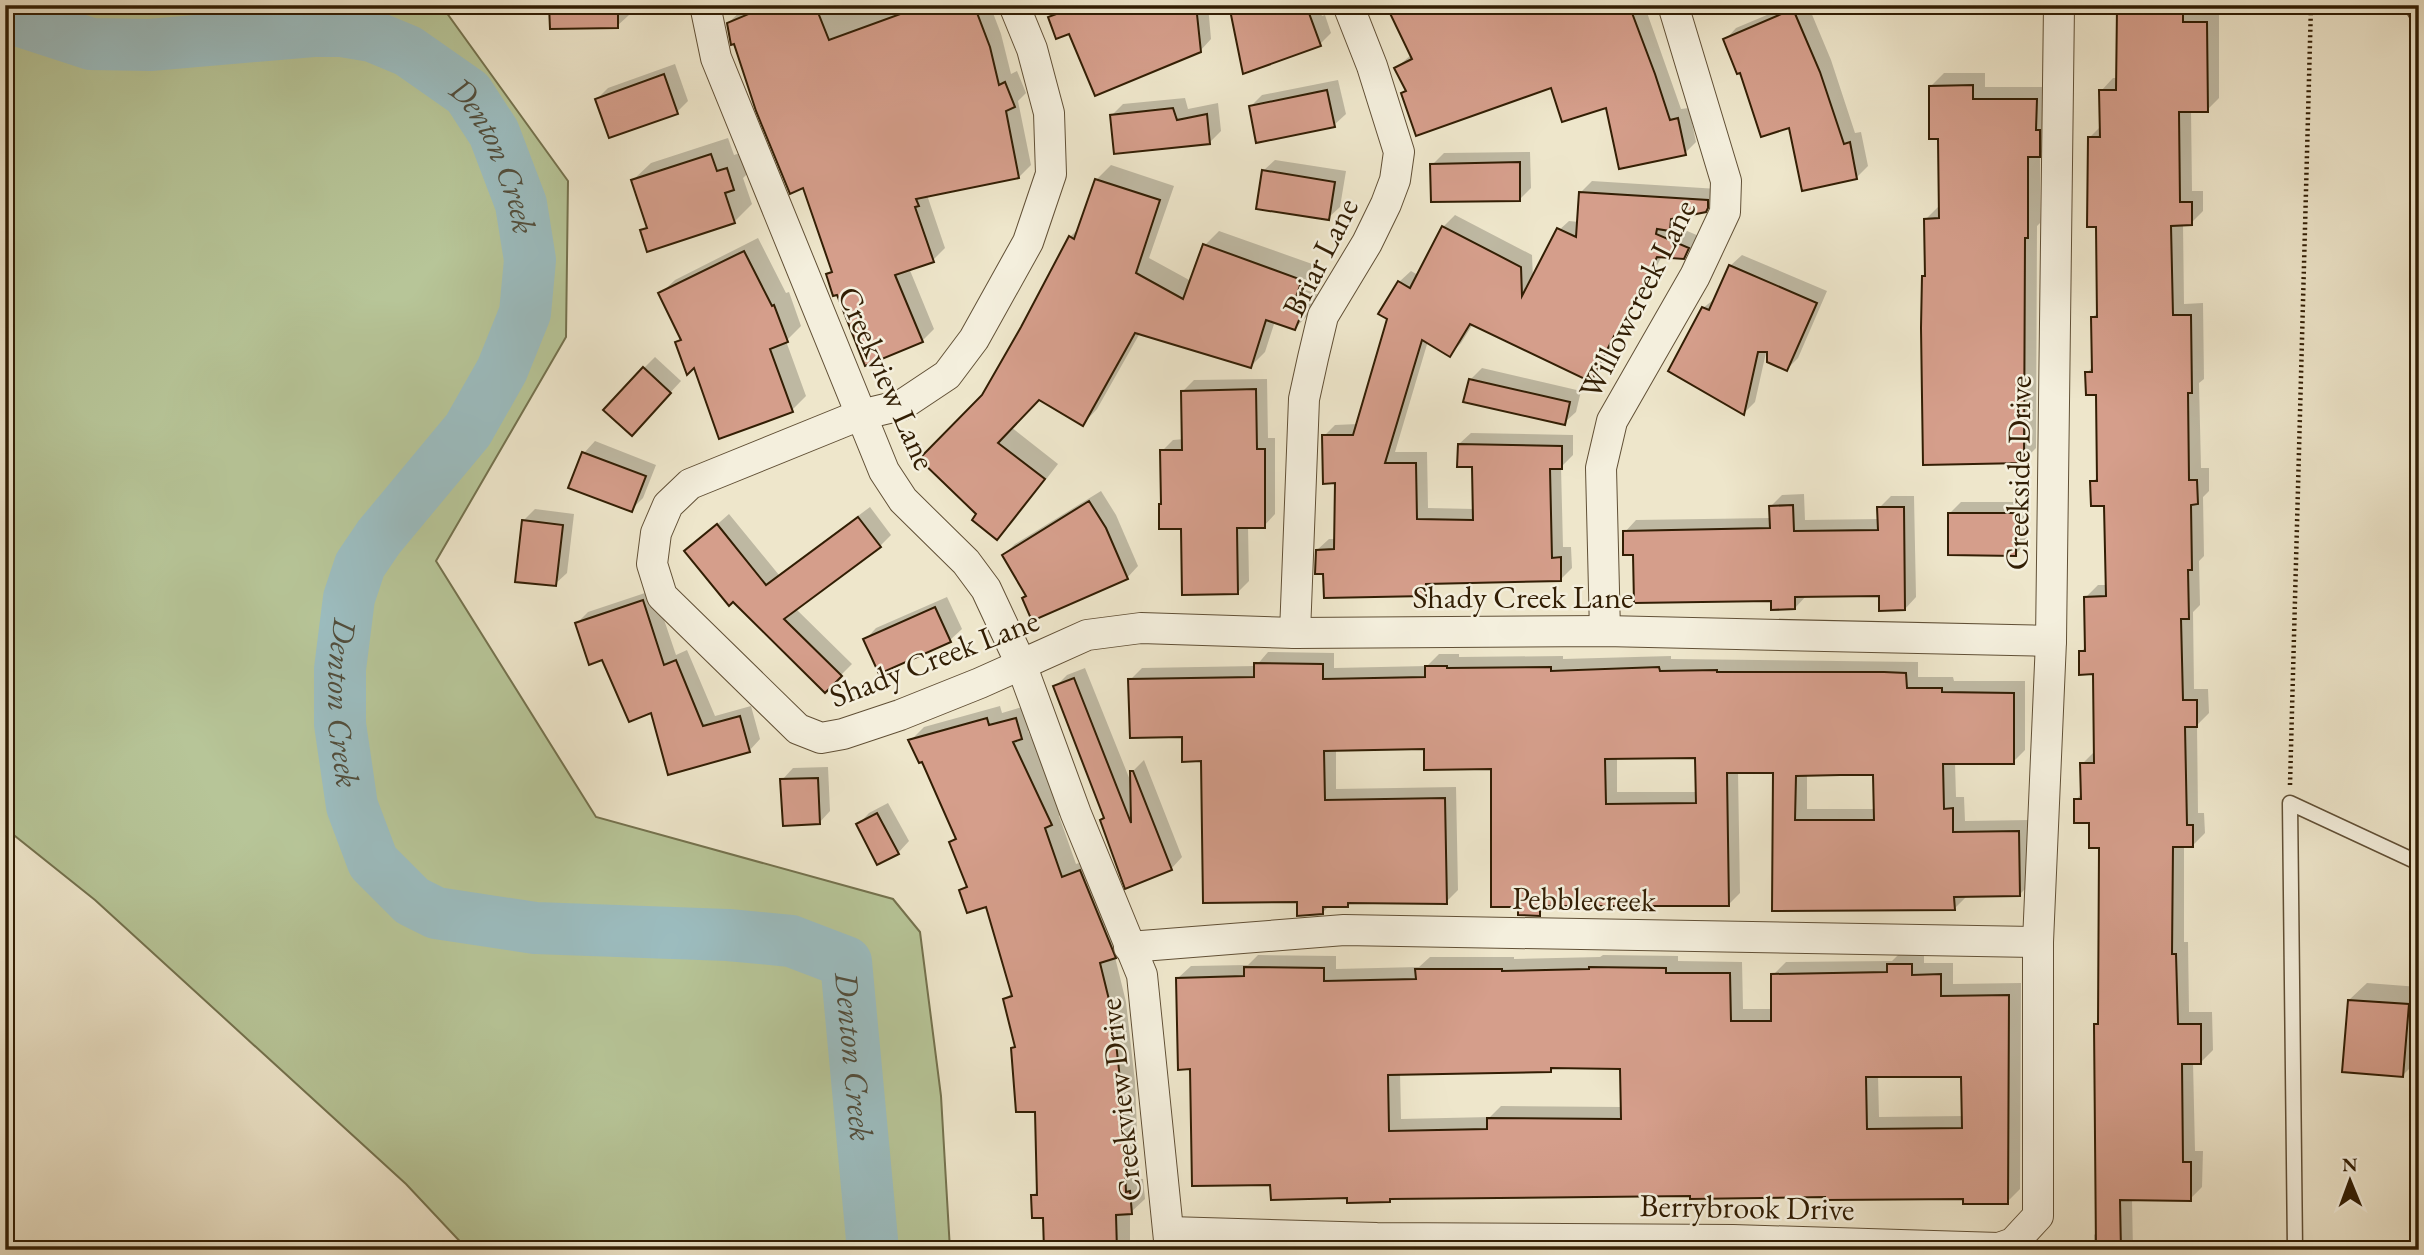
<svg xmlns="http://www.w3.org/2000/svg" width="2424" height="1255" font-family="'EB Garamond',serif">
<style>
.green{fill:#b7c598;stroke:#74724e;stroke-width:2}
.shadow{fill:#0003;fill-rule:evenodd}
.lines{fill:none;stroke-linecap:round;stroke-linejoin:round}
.river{stroke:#9cbdc0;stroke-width:52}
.building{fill:#d59e8b;stroke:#321e04;stroke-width:2;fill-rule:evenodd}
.lane-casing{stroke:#615036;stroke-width:17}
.street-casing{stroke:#615036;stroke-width:32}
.path{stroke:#321e04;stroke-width:4.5;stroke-dasharray:2 3.5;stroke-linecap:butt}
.lane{stroke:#f4efdd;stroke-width:14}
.street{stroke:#f4efdd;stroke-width:30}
.labels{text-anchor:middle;stroke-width:5;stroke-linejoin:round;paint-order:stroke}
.street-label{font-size:32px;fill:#321e04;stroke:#f4efdd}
.water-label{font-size:33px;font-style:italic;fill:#524e3c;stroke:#f4efdd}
</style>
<rect width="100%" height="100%" fill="#eee6cb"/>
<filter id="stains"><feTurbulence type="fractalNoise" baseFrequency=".00286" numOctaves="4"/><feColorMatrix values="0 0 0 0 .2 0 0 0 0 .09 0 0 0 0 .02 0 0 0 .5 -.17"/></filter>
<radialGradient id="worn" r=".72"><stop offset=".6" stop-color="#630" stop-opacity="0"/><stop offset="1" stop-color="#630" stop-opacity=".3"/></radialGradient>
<path class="green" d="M5,5H441L568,181L566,337L436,561L596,817L893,899L920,932L941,1096L950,1250H468L406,1184L95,900L5,828Z"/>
<g class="shadow">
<path d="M551,5H629V15L617,26Z"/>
<path d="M755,5H990L1001,34L1011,74L1017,71L1026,93L1018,101L1031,165L1019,177L927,195L945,248L933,260L909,268L934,329L922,341L838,293L828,274L833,269L804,186L728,23L741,11Z"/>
<path d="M1055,5H1208L1211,39L1200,51L1070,32L1050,17L1057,11Z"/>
<path d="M1231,5H1318L1322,16L1325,15L1331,33L1320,44Z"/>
<path d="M1388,5H1638L1639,10L1645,7L1681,109L1689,108L1696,142L1685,153L1607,106L1552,86L1403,93L1407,90L1396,68L1411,55Z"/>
<path d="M1791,5H1808L1831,60L1855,133L1861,132L1868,166L1856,178L1790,126L1741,71L1725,40L1736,28Z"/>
<path d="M1931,5H2004L1998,11H1931Z"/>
<path d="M2121,5H2195V10L2219,11V98L2207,110H2191L2192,191H2203V211L2191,223L2183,224L2184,304L2203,303L2204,379L2199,383L2201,468H2209V491L2203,497L2204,556L2199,561L2200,605L2193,612L2194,689H2208L2209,713L2197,725L2198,813H2204L2205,833L2193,845H2184V942H2188L2189,1012H2212L2213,1050L2201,1062H2193L2195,1151H2203L2202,1187L2190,1199H2132L2133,1250H2094V1235L2098,1231L2096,1025L2100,1021L2101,846L2090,821L2076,800L2082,793V764L2094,752V673L2081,652L2086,646V597L2098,585H2107L2106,504L2092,482L2099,476L2097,393L2087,373L2093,366V317L2099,311L2098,225L2089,138L2102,125L2101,91L2113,78H2118V7Z"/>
<path d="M675,64L688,101L677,112L597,99L608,88Z"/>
<path d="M1944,73H1985V87H2049L2052,142L2040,154V223L2037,226L2036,448L2023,461L1923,276L1927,273L1926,219L1939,206L1940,137L1931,86Z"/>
<path d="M1338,80L1346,114L1334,125L1251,106L1262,95Z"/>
<path d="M1185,98L1188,109L1218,103L1221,131L1209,143L1111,116L1123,104Z"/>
<path d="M728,138L734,155L744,152L750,171L743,178L752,204L734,222L642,230L648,225L633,180L651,163Z"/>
<path d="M1530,152L1531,188L1520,199L1432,165L1444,153Z"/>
<path d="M1275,160L1346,171L1340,207L1328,218L1263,171Z"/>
<path d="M1111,165L1174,186L1149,258L1191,281L1205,245L1219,231L1315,265L1306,290L1317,294L1309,314L1295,328L1275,321L1265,352L1251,366L1140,333L1097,409L1083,424L1039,398L1011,427L1058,464L1012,523L997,538L978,514L983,396L1070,237L1080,227L1097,179Z"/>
<path d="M1592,181L1718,189L1717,198L1705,210L1681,215L1673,225L1699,236L1695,245L1683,257L1662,256L1602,369L1590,380L1473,324L1461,343L1450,354L1428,341L1395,452H1427L1428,508L1474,509V465L1459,444L1471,433L1573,435V455L1561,467L1563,547H1571L1572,568L1560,580L1437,583L1425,595L1325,572L1317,550L1329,539H1336L1337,482L1324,436L1335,425L1358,424L1399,282L1411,271L1418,275L1443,227L1455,215L1532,255L1533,279L1557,232L1569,221L1579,222L1581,192Z"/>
<path d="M758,238L786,293L789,292L801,326L786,341L806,396L792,410L695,365L677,343L682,338L660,294L675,280Z"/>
<path d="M1742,255L1827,291L1798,358L1787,369L1767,348L1755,402L1744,413L1703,308L1717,297L1730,266Z"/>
<path d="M655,357L681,381L643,422L644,368Z"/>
<path d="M1482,368L1581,391L1576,412L1564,423L1470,380Z"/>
<path d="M1267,379L1268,438H1275V514L1264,526H1248L1249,581L1238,592L1162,503V451L1173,440L1184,439L1183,391L1194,380Z"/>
<path d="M595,441L656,465L643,498L631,510L584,453Z"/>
<path d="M1101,491L1116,515L1138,566L1127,578L1028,595L1004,555L1015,544Z"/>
<path d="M1804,494L1805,520L1879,519V508L1891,496H1914L1916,597L1905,609L1881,594L1807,595L1795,608L1635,553L1625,532L1636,520L1771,518V506L1782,495Z"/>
<path d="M1961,502H2027V543L2015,554L1950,513Z"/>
<path d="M870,507L891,535L880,546L795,608L852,664L825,691L687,551L729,514L779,575Z"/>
<path d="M535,509L574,514L567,573L555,584L523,521Z"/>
<path d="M654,590L676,655L687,650L715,716L751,706L760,739L749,751L652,710L603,658L577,623L588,612Z"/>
<path d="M947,597L962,629L950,640H865L876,628Z"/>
<path d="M1268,652L1334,653V668L1427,666L1439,654H1459V657L1563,656V659L1671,656V659L1918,662V677H1953L1954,681H2025V750L2013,762H1955L1956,797H1964L1965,821L2031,820L2032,882L2020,894L1966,897L1954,909H1774L1775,771H1738L1740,893L1728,905H1549L1539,914L1493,767L1426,748L1336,749V789L1456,787L1458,890L1446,902H1351L1347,906L1330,905L1323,912L1299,900L1202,759L1183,735L1130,680L1142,668L1256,666ZM1697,756V792H1617V758ZM1875,773V809H1807V774Z"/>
<path d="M1085,668L1132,785V772L1144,760L1182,857L1171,869L1106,817L1055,687L1067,675Z"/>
<path d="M1029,705L1035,724L1028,731L1065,810L1059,816L1076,864L1094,858L1129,943L1115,957L1126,1002L1135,1082L1139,1179H1143L1145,1199L1130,1213V1250H1045V1216L1032,1196L1038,1190L1037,1110L1013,1048L1016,1045L1005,999L1013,992L987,905L961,891L967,884L951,843L957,837L923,760L911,740L924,727L1000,706L1002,713Z"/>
<path d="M828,767L830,811L819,823L782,780L793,768Z"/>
<path d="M888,803L909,841L898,853L858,825L869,813Z"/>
<path d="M1901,952H1924V963H1953V984L2021,983L2020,1189L2007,1202L1964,1197L1692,1194L1392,1197L1389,1200L1348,1197L1272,1183L1192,1068L1178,978L1191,966L1248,965L1258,955L1336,956V969L1419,967L1430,957H1514V959L1600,957L1603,955L1678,956V961L1742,962L1743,1009H1773V975L1786,962L1892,961ZM1555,1066L1622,1067V1107L1501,1106L1490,1117L1401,1119L1400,1073L1551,1071ZM1878,1075H1963L1964,1116L1879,1117Z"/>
<path d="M2367,983L2419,987V1059L2403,1075L2349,1000Z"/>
</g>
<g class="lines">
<path class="river" id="s1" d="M5,16L91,44L150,45L313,31H342L372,36L408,51L468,93L494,133L521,204L530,260L525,313L502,370L468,430L379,537L360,565L349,598L340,669V724L352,806L373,862L412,901L436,913L535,928L728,935L791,941L846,962L873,1250"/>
</g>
<g class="building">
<path d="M549,5H618V28L550,29Z"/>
<path d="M770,5H815L829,40L925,5H974L990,47L999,85L1005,82L1015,107L1006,111L1019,178L916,199L919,206L915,207L934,262L895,275L923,342L865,366L837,295L833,296L826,274L832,272L803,188L790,194L756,111L734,44L731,45L727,23Z"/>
<path d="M1081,5H1196L1201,52L1095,96L1069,34L1056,39L1048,17Z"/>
<path d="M1229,5H1306L1321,46L1243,74Z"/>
<path d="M1386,5H1629L1655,74L1670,120L1678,118L1686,155L1619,169L1606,108L1562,122L1551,88L1416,136L1401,93L1406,91L1394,68L1412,59Z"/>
<path d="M2117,7H2183V22H2207L2208,112H2179L2180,202H2192V225L2171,226L2173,315H2191L2192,393H2188L2189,480H2197L2198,504L2191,505L2192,570H2188L2189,619H2181L2183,700H2197V727H2185L2187,825H2193V847H2173L2172,954H2176L2178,1024H2201V1064H2182L2183,1162H2191V1201L2120,1200L2121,1250H2096L2094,1024H2098L2099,848H2089V823H2074V799H2081L2080,763H2094L2093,674L2079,675V651H2085L2084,597L2106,596L2104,506H2091L2090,481H2097L2096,395H2086L2085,372H2092L2091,317H2097L2096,227H2087L2088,137H2100L2099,90H2116Z"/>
<path d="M1793,9L1820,72L1844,144L1850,142L1857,179L1802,191L1789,128L1761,137L1740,73L1737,74L1723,39Z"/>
<path d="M664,74L678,114L609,138L595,99Z"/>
<path d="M1973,85V99H2037L2036,130H2040V157H2028V238H2025L2024,463L1923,465L1921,328L1922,276H1925L1924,219L1939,218L1938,139H1929V86Z"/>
<path d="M1327,90L1335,127L1256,143L1249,106Z"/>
<path d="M1173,108L1177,120L1207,114L1210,144L1114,154L1110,115Z"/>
<path d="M711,154L717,171L727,168L734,190L725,193L735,223L647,252L640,230L647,228L631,180Z"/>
<path d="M1520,162V201L1431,202L1430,164Z"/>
<path d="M1262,170L1335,182L1329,220L1256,209Z"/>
<path d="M1095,179L1160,200L1136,273L1183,299L1203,244L1302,280L1293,305L1304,308L1295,330L1266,320L1251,368L1135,333L1083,426L1039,400L998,443L1045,479L997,540L972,520L976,514L919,459L982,395L1021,327L1069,236L1074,239Z"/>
<path d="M1579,192L1708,200V208L1706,212L1671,219L1670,231L1657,229L1656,234L1689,248L1684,259L1657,257L1616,337L1614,336L1591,382L1470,324L1450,357L1422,340L1385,463H1416L1417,519L1473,520L1472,467H1457L1458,444L1562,446V469H1550L1552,558L1561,557V581L1426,584V596L1324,598L1323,574H1315L1316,550L1334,549L1335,483L1323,484L1322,435H1353L1387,319L1378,314L1398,281L1410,288L1442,226L1521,267L1522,296L1557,228L1576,237Z"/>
<path d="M744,251L772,306L774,305L788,342L770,349L793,412L719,439L694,368L687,375L675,342L681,340L658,293Z"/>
<path d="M1729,265L1817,303L1787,371L1767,362V352H1758L1744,415L1668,371L1702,307L1709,310Z"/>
<path d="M643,367L671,393L632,436L603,410Z"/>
<path d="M1469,379L1570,402L1565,425L1463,402Z"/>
<path d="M1256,389L1257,449H1265V528H1237L1238,594L1182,595L1181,529H1159V504H1161L1160,450H1182L1181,391Z"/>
<path d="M582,452L646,476L632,512L568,488Z"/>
<path d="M1089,501L1106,528L1128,579L1032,621L1022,598L1026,596L1002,555Z"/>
<path d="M1793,505L1794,531L1878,530L1877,507H1904L1905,610L1879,611V596L1795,597V609L1771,610V601L1634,603L1633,555H1623V531L1770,528L1769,506Z"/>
<path d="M1948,513H2016V556L1948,555Z"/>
<path d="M858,517L881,547L784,619L842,676L825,693L733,602L729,606L684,551L717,524L766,585Z"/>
<path d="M522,520L563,525L556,586L515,582Z"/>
<path d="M643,600L664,665L676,660L703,726L740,716L750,752L668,775L651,713L629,722L602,660L589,665L575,623Z"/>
<path d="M935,607L951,642L879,674L863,639Z"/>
<path d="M1254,663L1323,664V679L1425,677V666H1447V668L1551,667V671L1659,667L1660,671L1717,670V672H1884L1906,673L1907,688H1942V692L2014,693V764H1943L1944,809L1953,808V832L2019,831L2020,896L1954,897L1955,910L1772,911L1773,773H1727L1729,906H1540V916L1518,915V907H1491V769L1424,770V749L1324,751L1325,800L1445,798L1447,904L1348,903V907H1323V914L1297,916V902L1203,903L1201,761L1182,762V737L1130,738L1128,679L1254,677ZM1695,758L1696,803L1606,804L1605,759ZM1840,775H1873L1874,820H1795L1796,776Z"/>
<path d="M1074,678L1131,823L1130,771H1133L1172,870L1125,889L1100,820L1104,818L1053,686Z"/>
<path d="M987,718L989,725L1016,718L1022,739L1013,742L1052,825L1045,828L1062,877L1080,870L1116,958L1100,963L1113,1016L1122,1097L1126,1192L1130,1191L1132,1214L1116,1215L1117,1250H1044L1043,1218H1032L1031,1195H1037L1035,1112H1016L1011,1048L1015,1047L1003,999L1012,996L986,907L967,913L959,890L967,887L949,842L956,839L922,762L919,763L908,740Z"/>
<path d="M818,778L820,824L783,826L780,779Z"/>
<path d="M877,813L899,854L877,865L856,824Z"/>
<path d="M1887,964H1912V975L1941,974V996L2009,995L2008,1204H1963V1199L1825,1200V1197L1690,1199V1196L1390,1199V1202L1347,1203V1198L1271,1200L1270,1185L1192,1186L1190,1069L1178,1070L1176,978L1244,976V967L1324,968V981L1416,979L1415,969H1502V971L1589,969V967L1666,968V973H1730L1731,1021H1771V974L1887,972ZM1551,1068L1620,1069L1621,1119L1487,1118V1129L1389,1131L1388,1075L1551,1072ZM1866,1077H1961L1962,1128L1867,1129Z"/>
<path d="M2348,1000L2409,1004L2403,1077L2342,1072Z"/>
</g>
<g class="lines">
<g class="lane-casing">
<g id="lane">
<path d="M2411,5L2419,18"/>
<path d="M2295,1250L2290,803L2419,863"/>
</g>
</g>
<g class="street-casing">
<g id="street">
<path d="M705,5L716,58L884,471L903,500L966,562L986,589L1021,664L1076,814L1142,975L1170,1250"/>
<path d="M1014,5L1032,49L1049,113L1051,174L1028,242L974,339L947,375L902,405L860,415L690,484L668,505L656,533L652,564L662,596L798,729L821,738L843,734L900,715L980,683L1087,635L1141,628L1295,633L1605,631L2051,641"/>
<path d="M1605,631L1601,468L1612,421L1695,276L1725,212L1726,181L1673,5"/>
<path d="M1295,633L1304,399L1313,358L1323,316L1367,243L1386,204L1395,180L1399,152L1372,66L1348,5"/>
<path d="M1129,947L1344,930L2038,942"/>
<path d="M1169,1232L1377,1238L1733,1240L1999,1248L2013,1243L2038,1216V942L2051,641L2059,5"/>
</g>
</g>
<path class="path" d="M2290,785L2311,5"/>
<use href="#lane" class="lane"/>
<use href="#street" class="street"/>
</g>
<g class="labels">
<g class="street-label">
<text transform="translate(1320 257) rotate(-63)" y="11">Briar Lane</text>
<text transform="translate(1637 299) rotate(-63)" y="11">Willowcreek Lane</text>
<text transform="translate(887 378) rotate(66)" y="11">Creekview Lane</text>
<text transform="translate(2018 473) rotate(-89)" y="11">Creekside Drive</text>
<text x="1523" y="608">Shady Creek Lane</text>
<text transform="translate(934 658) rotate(-21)" y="11">Shady Creek Lane</text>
<text transform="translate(1584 899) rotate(1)" y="11">Pebblecreek</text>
<text transform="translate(1120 1100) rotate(-96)" y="11">Creekview Drive</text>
<text transform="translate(1747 1207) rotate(1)" y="11">Berrybrook Drive</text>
</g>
<g class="water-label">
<text dy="12" stroke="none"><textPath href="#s1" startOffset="553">Denton Creek</textPath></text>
<text dy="12" stroke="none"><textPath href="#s1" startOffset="1162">Denton Creek</textPath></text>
<text dy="12" stroke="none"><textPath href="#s1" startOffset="1918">Denton Creek</textPath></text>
</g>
</g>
<rect width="2424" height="1255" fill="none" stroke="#eee6cb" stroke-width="28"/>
<rect x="7" y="7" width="2410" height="1241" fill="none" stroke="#321e04" stroke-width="3.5"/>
<rect x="14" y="14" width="2396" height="1227" fill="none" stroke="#321e04" stroke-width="2"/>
<g transform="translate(2350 1181) rotate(359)" stroke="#f4efdd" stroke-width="5" paint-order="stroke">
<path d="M0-5L12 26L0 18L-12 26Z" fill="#321e04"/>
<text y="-10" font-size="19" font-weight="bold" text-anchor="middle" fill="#321e04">N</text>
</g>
<rect width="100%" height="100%" filter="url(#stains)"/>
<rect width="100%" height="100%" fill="url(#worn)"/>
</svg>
